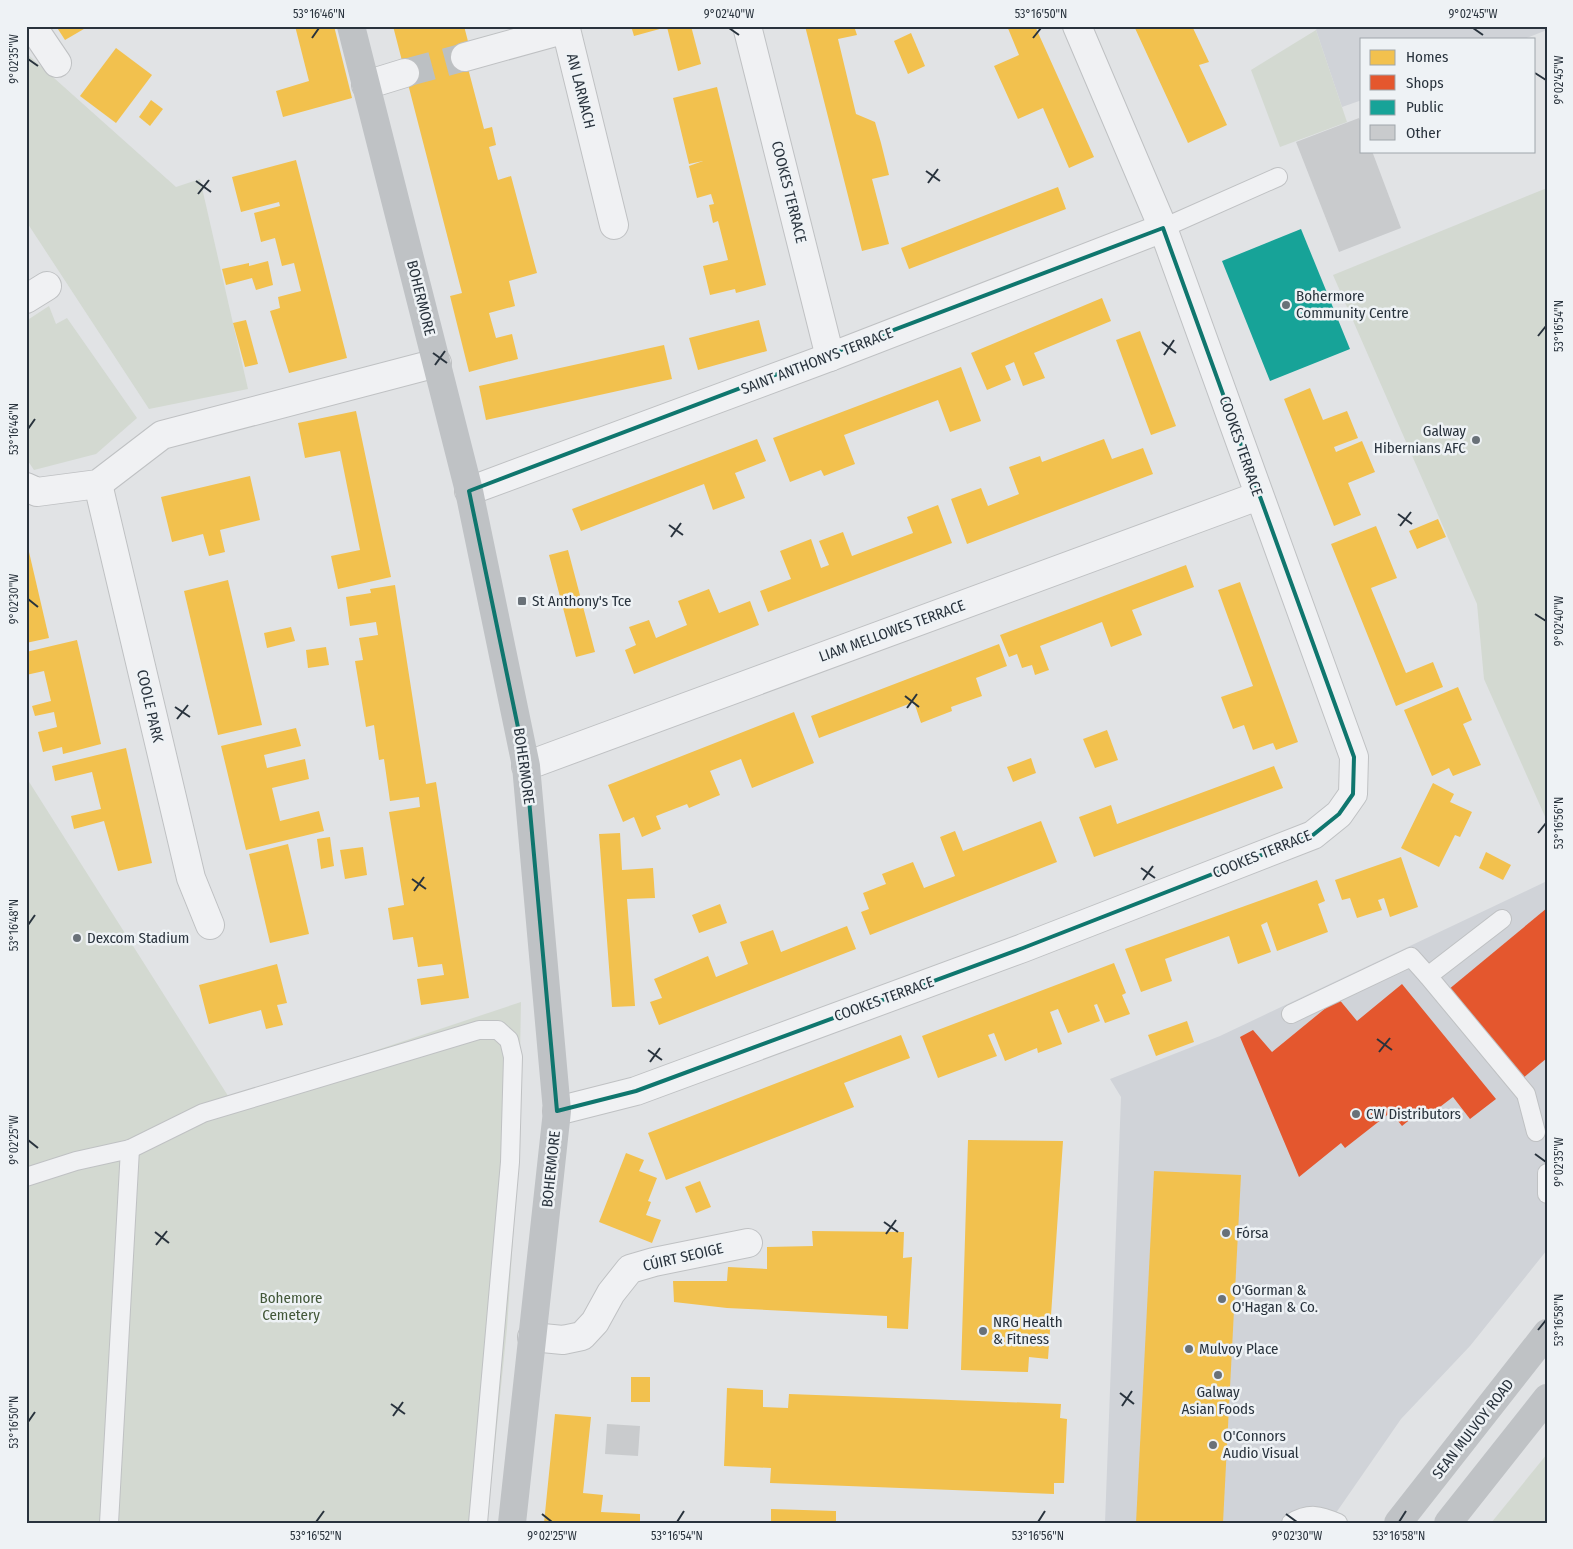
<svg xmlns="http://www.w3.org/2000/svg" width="1573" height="1549" font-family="'Fira Sans Condensed',sans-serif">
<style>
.built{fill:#d0d3d8}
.green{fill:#d3d9d1}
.homes{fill:#f2c14e}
.shops{fill:#e4572e}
.public{fill:#17a398}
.building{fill:#c9cbcd}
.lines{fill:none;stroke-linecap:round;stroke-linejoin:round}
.street-tunnel{stroke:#bcc0c3;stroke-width:28;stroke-dasharray:28 14;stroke-linecap:butt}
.lane-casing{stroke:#bfc1c3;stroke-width:20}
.street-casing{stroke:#bfc1c3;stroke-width:30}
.lane{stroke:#f0f1f3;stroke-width:18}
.street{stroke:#f0f1f3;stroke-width:28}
.secondary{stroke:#bfc2c5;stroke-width:28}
.marked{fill:none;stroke:#0f766e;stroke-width:4;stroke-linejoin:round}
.ticks{fill:none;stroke:#29333d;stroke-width:2}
.poi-dot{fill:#697178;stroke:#eef2f5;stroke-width:2}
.labels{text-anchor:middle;stroke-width:5;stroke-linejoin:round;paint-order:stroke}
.street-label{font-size:15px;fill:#29333d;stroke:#eef2f5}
.poi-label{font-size:15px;fill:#29333d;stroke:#eef2f5;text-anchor:start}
.park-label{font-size:15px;fill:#425738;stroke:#eef2f5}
.neatline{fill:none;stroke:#29333d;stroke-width:2}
.ticks-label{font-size:12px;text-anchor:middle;fill:#29333d}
</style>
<rect width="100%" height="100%" fill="#e1e3e5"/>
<g class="built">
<path d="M1319,26H1547V30L1524,39H1362V100L1342,107L1316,30Z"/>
<path d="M1547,881V1250L1470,1346L1401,1419L1329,1523H1105L1121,1097L1110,1079L1220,1036Z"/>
</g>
<g class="green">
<path d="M1316,30L1347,122L1280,147L1251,70Z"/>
<path d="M26,53L176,187L200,179L248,389L149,409L26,221Z"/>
<path d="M1547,188V821L1484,679L1477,604L1333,275Z"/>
<path d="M49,306L56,324L67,318L137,418L96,454L34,470L26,458V321Z"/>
<path d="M26,777L230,1099L521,1002L518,1162L507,1328L487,1523H26Z"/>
<path d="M1547,1454V1523H1491Z"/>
</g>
<g class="homes">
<path d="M56,26H89L65,40Z"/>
<path d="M295,26H334L352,98L283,117L276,91L309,81Z"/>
<path d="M393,26H464L470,49L465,57L484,129L492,127L496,145L489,147L498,180L511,176L537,273L509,281L515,306L489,313L496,338L512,334L518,359L469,372L450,296L462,293Z"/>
<path d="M631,26H691L701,64L678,71L667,27L634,36Z"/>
<path d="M805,26H854L857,35L838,39L856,114L875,122L881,143L889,175L872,179L889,244L862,251Z"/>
<path d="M1007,26H1035L1094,157L1069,168L1043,108L1018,119L994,66L1019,55Z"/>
<path d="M1134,26H1192L1209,62L1199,65L1227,125L1188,143Z"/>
<path d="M911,33L925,66L908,74L894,41Z"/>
<path d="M116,48L152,75L116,123L80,96Z"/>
<path d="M717,87L766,285L736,293L735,289L710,295L703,266L728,260L718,221L713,223L709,205L714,204L711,194L697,198L689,166L703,161L689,164L673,98Z"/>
<path d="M151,100L163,109L150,126L139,117Z"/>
<path d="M296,160L347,358L289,373L270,311L280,308L278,297L301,291L294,263L282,266L275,238L261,242L254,213L280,206L279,202L241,212L232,177Z"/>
<path d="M1058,187L1066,209L909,269L901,248Z"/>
<path d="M268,261L273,285L256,290L252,278L226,285L222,269L249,263V266Z"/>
<path d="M1102,298L1111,321L1034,353L1045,378L1023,386L1014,362L1005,366L1011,380L987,390L971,353Z"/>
<path d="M246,320L258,364L245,367L233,323Z"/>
<path d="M759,320L767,351L698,370L689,338Z"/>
<path d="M1140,331L1176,426L1151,435L1116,340Z"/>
<path d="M664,345L672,379L486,420L479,386Z"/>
<path d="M961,367L981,421L950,432L938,400L844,435L855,464L824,476L821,470L790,482L773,438Z"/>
<path d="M1310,388L1323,420L1347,411L1358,438L1334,447L1336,452L1362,441L1375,472L1348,483L1361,515L1334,526L1284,399Z"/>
<path d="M356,411L391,577L338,589L331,556L360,550L340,451L305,458L298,423Z"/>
<path d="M757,439L766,461L735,473L745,498L713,510L704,484L581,531L572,509Z"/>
<path d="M1104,439L1112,459L1143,448L1153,474L967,544L951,499L981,488L988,506L1019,494L1009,467L1040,456L1042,462Z"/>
<path d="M250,476L260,520L220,530L225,552L209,556L203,534L172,542L161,497Z"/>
<path d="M938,505L952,543L768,612L760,591L791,579L780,551L811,539L821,568L829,565L819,541L843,532L852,556L913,533L907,517Z"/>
<path d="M1438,519L1446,537L1417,549L1409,531Z"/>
<path d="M1376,526L1397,578L1371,588L1403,666L1406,673L1433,662L1443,687L1396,706L1331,544Z"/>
<path d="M26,539L49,638L26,643Z"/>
<path d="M568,550L595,652L576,657L549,555Z"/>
<path d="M1186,565L1194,587L1132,610L1142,635L1111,647L1102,622L1040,646L1049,670L1035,675L1032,665L1022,668L1017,654L1009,657L1000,635Z"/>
<path d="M228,580L262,725L218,735L184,591Z"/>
<path d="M1240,582L1298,742L1276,750L1273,743L1253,750L1244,725L1233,729L1221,697L1253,686L1218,590Z"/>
<path d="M395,585L426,784L436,782L469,998L421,1005L417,979L444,975L442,964L418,967L413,937L393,940L388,908L404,905L389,812L420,807L419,797L390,801L384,759L379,760L374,725L366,727L355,661L363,660L359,638L378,635L376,622L350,626L346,597L371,593L370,589Z"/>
<path d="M709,589L719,613L750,601L759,625L634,674L625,650L636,645L629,627L649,620L656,638L687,625L678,601Z"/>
<path d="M291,627L295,641L267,648L264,633Z"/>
<path d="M77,640L101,744L63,754L62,747L43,752L38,732L57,727L54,712L35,716L32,706L51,701L44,671L26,675V652Z"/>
<path d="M999,644L1007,666L976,678L982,696L951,707L952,711L921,723L914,702L819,738L811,716Z"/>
<path d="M326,647L329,665L308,668L306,650Z"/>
<path d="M1458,687L1472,720L1463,724L1481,765L1453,776L1449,768L1432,776L1404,710Z"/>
<path d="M794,712L814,763L752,788L741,759L710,771L720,795L689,808L687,804L656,816L661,829L642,837L634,817L623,822L608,785Z"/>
<path d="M296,728L301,746L264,755L267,768L305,759L309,779L272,788L278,813L280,821L319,811L324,831L246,850L221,746Z"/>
<path d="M1107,730L1118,760L1095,768L1083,739Z"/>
<path d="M126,748L152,863L118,871L104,821L74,829L71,816L101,809L92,772L55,781L52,766Z"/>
<path d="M1031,758L1036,773L1013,782L1007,767Z"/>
<path d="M1274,766L1283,788L1094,857L1079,817L1111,805L1117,824Z"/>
<path d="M1433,783L1454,794L1450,802L1472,812L1460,837L1455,835L1439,867L1401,848Z"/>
<path d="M1041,821L1057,862L870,935L861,912L869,909L863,893L886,884L882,874L913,862L924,888L955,876L940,837L955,831L963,851Z"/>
<path d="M620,833L622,870L653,868L655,898L627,899L635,1006L612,1007L599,834Z"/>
<path d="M330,837L334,866L321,869L317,839Z"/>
<path d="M288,844L309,934L270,943L249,854Z"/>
<path d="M363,847L367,875L345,879L340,850Z"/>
<path d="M1486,852L1511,865L1503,880L1479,868Z"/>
<path d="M1401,857L1418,907L1390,917L1384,898L1378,900L1382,910L1357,918L1350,898L1342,900L1335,880Z"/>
<path d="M1317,880L1325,901L1318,904L1328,932L1277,951L1267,922L1261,925L1271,952L1238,964L1229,936L1165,959L1172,981L1141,992L1125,949Z"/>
<path d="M720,904L727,923L699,933L692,915Z"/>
<path d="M847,926L856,949L659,1025L650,1002L662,998L654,979L708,956L716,977L748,964L740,942L773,930L781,952Z"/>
<path d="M1114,963L1126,993L1122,995L1130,1014L1105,1023L1097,1004L1094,1005L1100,1021L1068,1033L1058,1009L1050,1012L1062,1044L1038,1053L1037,1048L1005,1061L994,1033L988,1035L997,1056L938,1078L922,1036Z"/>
<path d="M277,964L287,1003L277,1005L283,1025L266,1029L261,1010L209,1024L199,985Z"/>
<path d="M1187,1021L1194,1042L1156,1056L1148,1035Z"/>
<path d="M901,1035L910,1058L844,1083L854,1107L666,1180L648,1133Z"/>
<path d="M968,1140L1063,1141L1048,1359L1029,1357L1028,1372L961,1370Z"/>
<path d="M626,1153L644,1160L639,1171L657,1178L648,1201L651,1202L646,1215L661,1220L652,1243L599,1222Z"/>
<path d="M1154,1171L1241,1175L1223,1523H1136Z"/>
<path d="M700,1181L711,1207L696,1213L685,1187Z"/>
<path d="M812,1231L904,1232L903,1258L912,1257L908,1329L887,1328V1316L727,1308L674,1302L673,1281H727L728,1267L767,1269V1247L813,1246Z"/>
<rect x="631" y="1377" width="19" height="25"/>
<path d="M727,1388L763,1390V1407L788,1408L789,1394L1061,1404L1060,1418L1067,1419L1064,1483H1054V1494L770,1483L771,1468L724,1466Z"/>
<path d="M555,1414L591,1417L583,1493L603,1495L601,1512L640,1514V1523H544Z"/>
<path d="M771,1509L836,1511V1523H771Z"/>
</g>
<g class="shops">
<path d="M1547,908V1058L1522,1079L1448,990Z"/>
<path d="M1402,984L1496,1099L1470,1119L1453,1097L1428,1116L1423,1109L1402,1126L1391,1112L1345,1148L1341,1143L1299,1177L1240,1037L1253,1030L1272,1052L1338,998L1357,1021Z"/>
</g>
<path class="public" d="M1301,229L1350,349L1270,381L1222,261Z"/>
<g class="building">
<path d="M1359,118L1362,126V151H1372L1401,228L1339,252L1296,142Z"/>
<path d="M607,1424L640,1426L638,1456L605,1454Z"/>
</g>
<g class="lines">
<path class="street-tunnel" d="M405,73L465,57"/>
<g class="lane-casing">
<g id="lane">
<path d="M1163,228L1278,177"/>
<path d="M1502,919L1428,976L1526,1094L1536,1132"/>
<path d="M1291,1014L1411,957L1428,976"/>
<path d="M1547,1173V1194"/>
<path d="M26,1177L76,1161L130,1149L203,1113L479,1030H498L509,1040L513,1057L510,1162L478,1523"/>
<path d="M109,1523L130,1149"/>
<path d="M1291,1523C1309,1512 1320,1515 1338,1523"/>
</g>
</g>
<g class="street-casing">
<g id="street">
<path d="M32,26L57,63"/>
<path d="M747,26L830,357"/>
<path d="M465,57L566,29L614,225"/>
<path d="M366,85L405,73"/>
<path d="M26,299L47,286"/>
<path d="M98,484L191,878L210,925"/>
<path d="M26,487L37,492L98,484L162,435L437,363"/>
<path d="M469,491L830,357L1163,228"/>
<path d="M526,766L1258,496"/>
<path d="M557,1111L636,1091L1023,948L1313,835L1339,814L1353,794L1354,757L1163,228L1077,26"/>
<path d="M532,1337L563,1340L582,1336L595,1322L611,1293L630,1269L654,1262L748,1243"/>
</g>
</g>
<use href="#lane" class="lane"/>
<use href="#street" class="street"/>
<g class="secondary">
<path d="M351,26L469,491L526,766L557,1111L512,1523"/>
<path d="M1398,1523L1547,1333"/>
<path d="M1448,1523L1547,1398"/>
</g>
</g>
<path class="marked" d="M1163,228L1354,757L1353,794L1339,814L1313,835L1023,948L636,1091L557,1111L526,766L469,491Z"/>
<path class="ticks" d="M729,28L739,35M1473,28L1483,35M312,38L319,28M1033,38L1041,28M28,59L38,66M1535,73L1546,80M926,171L940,181M196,181L211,192M928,183L938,169M198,194L209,180M1538,336L1546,326M1162,342L1176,353M433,353L447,363M1164,355L1174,340M435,365L445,351M28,429L35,419M1398,514L1412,524M669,525L683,535M1400,526L1411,512M671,537L681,523M28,599L38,607M1535,614L1546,621M905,696L919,707M175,707L190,717M907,708L917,694M177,719L188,705M1538,833L1546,823M1141,868L1155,878M412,879L426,889M1143,880L1153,866M414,891L424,877M28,925L35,915M1377,1039L1392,1050M648,1050L662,1060M1379,1052L1390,1038M650,1062L660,1048M28,1140L38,1148M1535,1154L1546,1162M884,1222L898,1232M155,1232L169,1243M886,1234L896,1220M156,1245L167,1231M1538,1330L1546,1320M1120,1393L1134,1404M391,1404L405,1414M1122,1406L1132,1391M393,1416L403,1402M28,1422L35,1412M542,1514L552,1522M1286,1514L1297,1522M316,1522L324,1511M677,1522L684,1511M1038,1522L1045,1511M1399,1522L1406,1511"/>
<g class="poi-dot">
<circle cx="1286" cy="305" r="5"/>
<circle cx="1476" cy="440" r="5"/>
<rect x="517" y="596" width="10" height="10" rx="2.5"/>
<circle cx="77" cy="938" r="5"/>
<circle cx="1356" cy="1114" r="5"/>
<circle cx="1226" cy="1233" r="5"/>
<circle cx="1222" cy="1299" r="5"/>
<circle cx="983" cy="1331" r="5"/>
<circle cx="1189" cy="1349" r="5"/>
<circle cx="1218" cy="1375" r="5"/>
<circle cx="1213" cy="1445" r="5"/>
</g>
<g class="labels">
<g class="street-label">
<text transform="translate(581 91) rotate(76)" y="5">AN LARNACH</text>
<text transform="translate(789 192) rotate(76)" y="5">COOKES TERRACE</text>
<text transform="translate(421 298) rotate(76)" y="5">BOHERMORE</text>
<text transform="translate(817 361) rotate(-21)" y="5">SAINT ANTHONYS TERRACE</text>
<text transform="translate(1241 446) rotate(71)" y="5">COOKES TERRACE</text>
<text transform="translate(892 631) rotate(-20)" y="5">LIAM MELLOWES TERRACE</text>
<text transform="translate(150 706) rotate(77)" y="5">COOLE PARK</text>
<text transform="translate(524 766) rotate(82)" y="5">BOHERMORE</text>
<text transform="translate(1262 854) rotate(-22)" y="5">COOKES TERRACE</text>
<text transform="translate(884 999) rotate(-20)" y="5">COOKES TERRACE</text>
<text transform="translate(551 1169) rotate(-84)" y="5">BOHERMORE</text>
<text transform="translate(683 1257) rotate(-13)" y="5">CÚIRT SEOIGE</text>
<text transform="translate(1473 1429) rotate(-52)" y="5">SEAN MULVOY ROAD</text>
</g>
<g class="poi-label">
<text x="1296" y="301">Bohermore<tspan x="1296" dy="17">Community Centre</tspan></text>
<text x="1466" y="436" text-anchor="end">Galway<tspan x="1466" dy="17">Hibernians AFC</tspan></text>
<text x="532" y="606">St Anthony's Tce</text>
<text x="87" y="943">Dexcom Stadium</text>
<text x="1366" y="1119">CW Distributors</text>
<text x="1236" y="1238">Fórsa</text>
<text x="1232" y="1295">O'Gorman &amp;<tspan x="1232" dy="17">O'Hagan &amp; Co.</tspan></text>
<text x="993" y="1327">NRG Health<tspan x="993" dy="17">&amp; Fitness</tspan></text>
<text x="1199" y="1354">Mulvoy Place</text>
<text x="1218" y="1397" text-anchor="middle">Galway<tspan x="1218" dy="17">Asian Foods</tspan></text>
<text x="1223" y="1441">O'Connors<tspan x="1223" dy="17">Audio Visual</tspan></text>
</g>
<g class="park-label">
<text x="291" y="1303">Bohemore<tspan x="291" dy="17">Cemetery</tspan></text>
</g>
</g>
<rect width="1573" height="1549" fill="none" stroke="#eef2f5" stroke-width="55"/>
<rect x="1360" y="38" width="175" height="115" fill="#eef2f5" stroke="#9fa6ab"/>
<rect x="1370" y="50" width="25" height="15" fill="#f2c14e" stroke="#9fa6ab"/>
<text x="1406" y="62" font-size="15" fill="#29333d">Homes</text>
<rect x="1370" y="75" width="25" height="15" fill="#e4572e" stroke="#9fa6ab"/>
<text x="1406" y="88" font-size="15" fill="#29333d">Shops</text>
<rect x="1370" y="100" width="25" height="15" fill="#17a398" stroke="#9fa6ab"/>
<text x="1406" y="112" font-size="15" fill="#29333d">Public</text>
<rect x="1370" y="125" width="25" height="15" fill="#c9cbcd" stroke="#9fa6ab"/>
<text x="1406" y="138" font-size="15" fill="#29333d">Other</text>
<rect x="28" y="28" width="1518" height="1494" class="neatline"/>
<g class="ticks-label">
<text x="319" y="18">53°16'46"N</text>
<text x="729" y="18">9°02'40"W</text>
<text x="1041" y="18">53°16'50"N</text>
<text x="1473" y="18">9°02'45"W</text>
<text transform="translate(14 59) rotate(-90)" y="4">9°02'35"W</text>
<text transform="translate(1559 80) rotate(-90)" y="4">9°02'45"W</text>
<text transform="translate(1559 326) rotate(-90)" y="4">53°16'54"N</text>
<text transform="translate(14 429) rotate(-90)" y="4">53°16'46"N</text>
<text transform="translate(14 599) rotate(-90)" y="4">9°02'30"W</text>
<text transform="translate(1559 621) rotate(-90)" y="4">9°02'40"W</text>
<text transform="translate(1559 823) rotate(-90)" y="4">53°16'56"N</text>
<text transform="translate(14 925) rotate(-90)" y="4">53°16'48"N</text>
<text transform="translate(14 1140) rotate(-90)" y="4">9°02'25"W</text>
<text transform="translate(1559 1162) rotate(-90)" y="4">9°02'35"W</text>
<text transform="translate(1559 1320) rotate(-90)" y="4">53°16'58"N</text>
<text transform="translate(14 1422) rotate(-90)" y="4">53°16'50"N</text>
<text x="316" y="1540">53°16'52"N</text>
<text x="552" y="1540">9°02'25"W</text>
<text x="677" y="1540">53°16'54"N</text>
<text x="1038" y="1540">53°16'56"N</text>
<text x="1297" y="1540">9°02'30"W</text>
<text x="1399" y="1540">53°16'58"N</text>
</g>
</svg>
